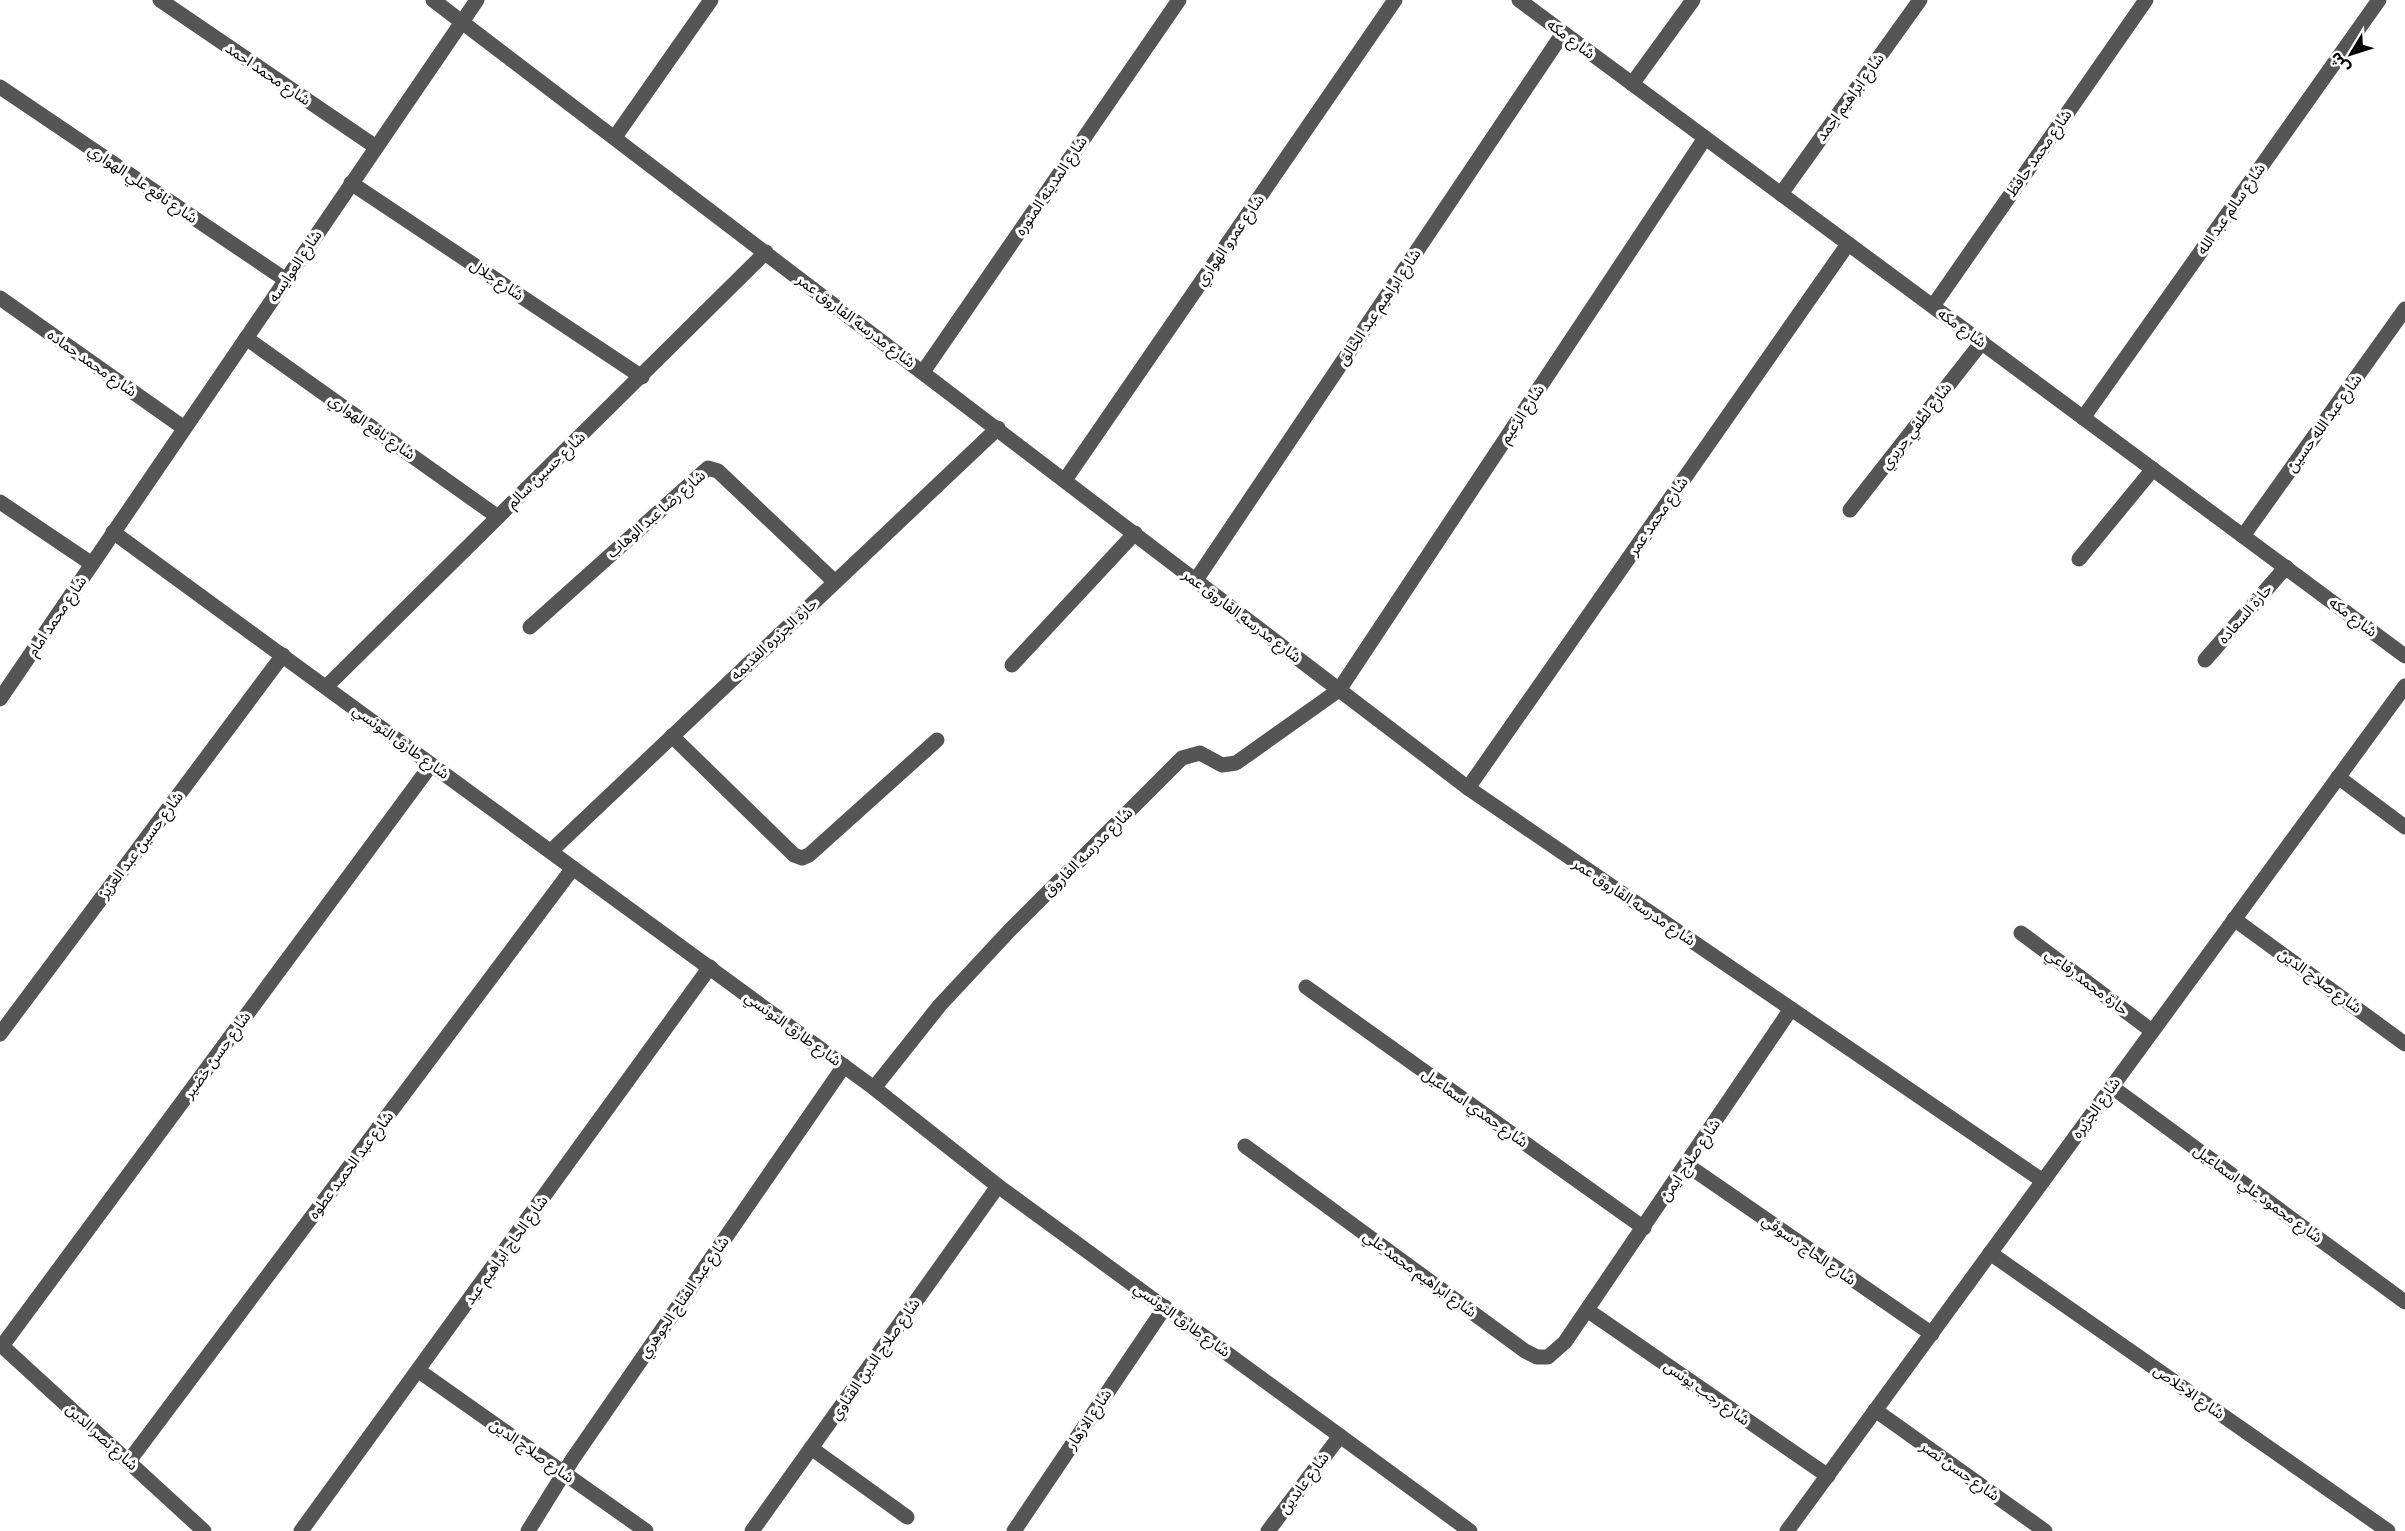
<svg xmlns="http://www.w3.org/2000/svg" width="2405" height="1531" font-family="'PT Sans Narrow','Noto Sans Arabic',sans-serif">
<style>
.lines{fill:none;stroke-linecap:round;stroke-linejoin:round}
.minor{stroke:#555;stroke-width:15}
.labels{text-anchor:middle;stroke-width:6;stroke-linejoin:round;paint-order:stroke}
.street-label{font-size:15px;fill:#000;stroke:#fff}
</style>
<rect width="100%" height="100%" fill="#fff"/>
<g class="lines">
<g class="minor">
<path d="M160,0L376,147"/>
<path d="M433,0L1468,788L2043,1181"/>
<path d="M1519,0L2405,656"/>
<path d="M1632,84L1693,0"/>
<path d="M0,87L286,280"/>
<path d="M615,137L711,0"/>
<path d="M351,183L642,377"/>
<path d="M1781,194L1920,0"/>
<path d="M0,298L184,428"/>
<path d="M1933,306L2146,0"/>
<path d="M246,338L498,517"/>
<path d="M923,372L1179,0"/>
<path d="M2083,418L2379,0"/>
<path d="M1065,480L1395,0"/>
<path d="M0,502L92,564"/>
<path d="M1850,510L1982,342"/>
<path d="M113,532L874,1088L998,1186L1470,1531"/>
<path d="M2243,536L2405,309"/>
<path d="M2079,559L2153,469"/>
<path d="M1196,580L1563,33"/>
<path d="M530,627L708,468L718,471L835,582"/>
<path d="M2205,660L2286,567"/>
<path d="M1012,665L1135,533"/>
<path d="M326,687L766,252"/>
<path d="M0,699L477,0"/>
<path d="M672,736L794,855L802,858L809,855L937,740"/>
<path d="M2338,777L2405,827"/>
<path d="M1468,788L1848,244"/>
<path d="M551,851L998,428"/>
<path d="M2234,919L2405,1044"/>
<path d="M2021,933L2152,1031"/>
<path d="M1306,987L1644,1228"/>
<path d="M0,1034L283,655"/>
<path d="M2112,1087L2405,1302"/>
<path d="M874,1088L940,1005L1010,930L1182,758L1200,753L1222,765L1236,763L1339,690L1705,138"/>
<path d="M1245,1146L1525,1351L1537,1357H1548L1565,1342L1791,1009"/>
<path d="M1687,1165L1932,1334"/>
<path d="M1990,1253L2388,1531"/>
<path d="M1587,1310L1828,1476"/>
<path d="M0,1344L204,1531"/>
<path d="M2,1346L431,765"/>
<path d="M419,1371L646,1531"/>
<path d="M1875,1410L2045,1531"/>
<path d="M811,1448L907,1517"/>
<path d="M129,1461L573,868"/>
<path d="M301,1531L710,967"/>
<path d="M528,1531L572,1460L844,1066"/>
<path d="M752,1531L998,1186"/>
<path d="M1014,1531L1165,1307"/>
<path d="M1268,1531L1340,1436"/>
<path d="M1787,1531L2405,686"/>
</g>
</g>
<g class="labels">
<g class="street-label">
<text transform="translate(1571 39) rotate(37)" y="5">شارع مكه</text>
<text transform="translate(268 74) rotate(34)" y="5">شارع محمد احمد</text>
<text transform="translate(1850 97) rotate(-54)" y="5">شارع ابراهيم احمد</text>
<text transform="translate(2039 153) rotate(-55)" y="5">شارع محمد حافظ</text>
<text transform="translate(143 184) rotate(34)" y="5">شارع نافع علي الهواري</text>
<text transform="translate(1051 186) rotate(-56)" y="5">شارع المدينه المنوره</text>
<text transform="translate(2231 209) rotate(-55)" y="5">شارع سالم عبد الله</text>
<text transform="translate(1230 240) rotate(-55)" y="5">شارع عمرو الهواري</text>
<text transform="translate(295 266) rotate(-56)" y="5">شارع العوايسه</text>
<text transform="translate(497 280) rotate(34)" y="5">شارع جلال</text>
<text transform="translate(1379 307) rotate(-56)" y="5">شارع ابراهيم عبد الخالق</text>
<text transform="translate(856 321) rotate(37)" y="5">شارع مدرسه الفاروق عمر</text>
<text transform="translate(1962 328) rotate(36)" y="5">شارع مكه</text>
<text transform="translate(92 363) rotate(35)" y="5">شارع محمد حماده</text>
<text transform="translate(1522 414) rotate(-56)" y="5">شارع الزعيم</text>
<text transform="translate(2324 423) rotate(-54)" y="5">شارع عبد الله حسين</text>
<text transform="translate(1916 426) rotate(-52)" y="5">شارع لطفي حريري</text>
<text transform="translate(372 427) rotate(35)" y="5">شارع نافع الهواري</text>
<text transform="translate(546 470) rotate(-44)" y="5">شارع حسين سالم</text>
<text transform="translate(656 514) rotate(-41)" y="5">شارع رضا عبد الوهاب</text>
<text transform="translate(1658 516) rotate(-55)" y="5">شارع محمد عمر</text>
<text transform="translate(2245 614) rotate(-49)" y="5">حارة السعاده</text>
<text transform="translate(57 616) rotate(-56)" y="5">شارع محمد امام</text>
<text transform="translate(1242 616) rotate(37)" y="5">شارع مدرسه الفاروق عمر</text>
<text transform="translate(2353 617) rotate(37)" y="5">شارع مكه</text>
<text transform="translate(774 639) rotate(-43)" y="5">حارة الجزيره القديمه</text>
<text transform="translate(401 742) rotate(36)" y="5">شارع طارق التونسي</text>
<text transform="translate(141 845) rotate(-53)" y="5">شارع حسين عبد العزيز</text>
<text transform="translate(1088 852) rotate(-45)" y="5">شارع مدرسه الفاروق</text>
<text transform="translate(1634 902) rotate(34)" y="5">شارع مدرسه الفاروق عمر</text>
<text transform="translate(2320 981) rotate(36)" y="5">شارع صلاح الدين</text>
<text transform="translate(2087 982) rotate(37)" y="5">حارة محمد رفاعي</text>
<text transform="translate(793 1029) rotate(36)" y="5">شارع طارق التونسي</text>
<text transform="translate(217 1055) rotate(-54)" y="5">شارع حسن خضير</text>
<text transform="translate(1475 1108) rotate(35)" y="5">شارع حمدي اسماعيل</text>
<text transform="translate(2096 1108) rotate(-54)" y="5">شارع الجزيره</text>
<text transform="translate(1690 1160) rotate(-56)" y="5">شارع صلاح ايمن</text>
<text transform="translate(351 1165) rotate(-53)" y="5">شارع عبد الحميد عطوه</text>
<text transform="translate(2258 1194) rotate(36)" y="5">شارع محمود علي اسماعيل</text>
<text transform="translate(506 1250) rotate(-54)" y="5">شارع الحاج ابراهيم عيد</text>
<text transform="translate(1809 1250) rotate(35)" y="5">شارع الحاج دسوقي</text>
<text transform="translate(1420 1274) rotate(36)" y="5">شارع ابراهيم محمد علي</text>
<text transform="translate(684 1297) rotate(-55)" y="5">شارع عبد الفتاح الجوهري</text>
<text transform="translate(1182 1320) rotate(36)" y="5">شارع طارق التونسي</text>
<text transform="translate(875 1359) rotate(-55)" y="5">شارع صلاح الدين القناوي</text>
<text transform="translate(2189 1392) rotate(35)" y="5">شارع الاخلاص</text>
<text transform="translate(1707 1393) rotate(35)" y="5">شارع رجب يونس</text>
<text transform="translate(1089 1419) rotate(-56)" y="5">شارع الازهار</text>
<text transform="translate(102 1437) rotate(42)" y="5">شارع نصر الدين</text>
<text transform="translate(532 1451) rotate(35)" y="5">شارع صلاح الدين</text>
<text transform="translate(1960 1471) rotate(35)" y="5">شارع حسن نصر</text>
<text transform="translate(1304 1483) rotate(-53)" y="5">شارع عابدين</text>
</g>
</g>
<g transform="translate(2351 54) rotate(232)" stroke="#ffffff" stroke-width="4.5" paint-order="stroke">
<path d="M0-4.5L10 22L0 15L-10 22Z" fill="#000000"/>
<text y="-9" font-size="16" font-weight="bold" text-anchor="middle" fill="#000000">ش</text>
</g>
</svg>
